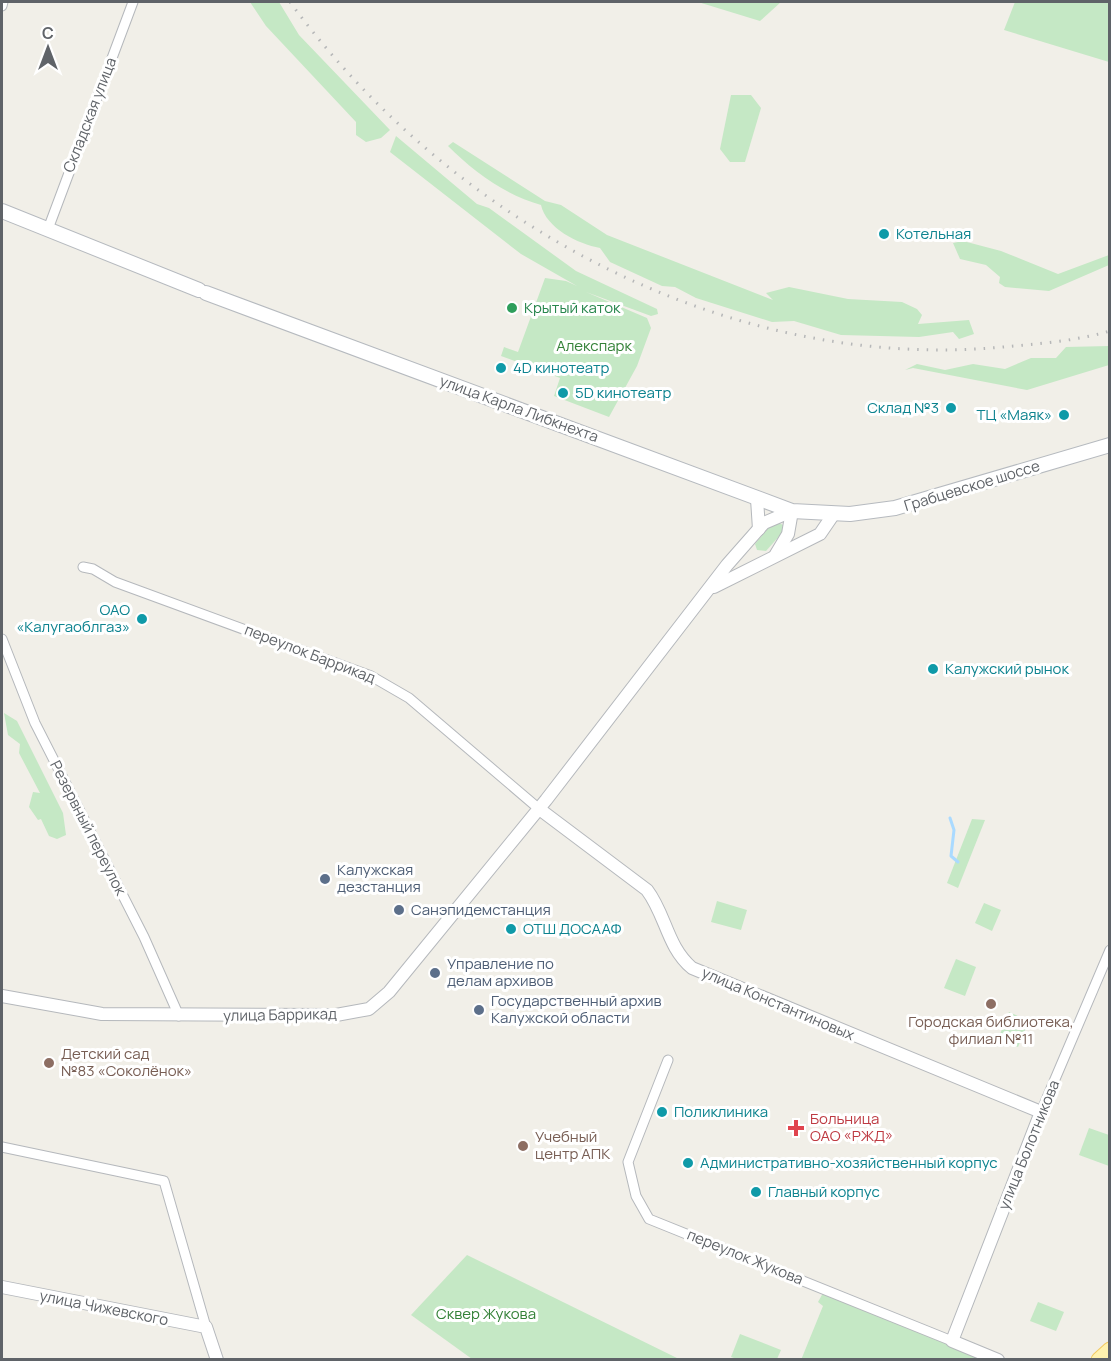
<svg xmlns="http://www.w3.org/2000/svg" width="1111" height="1361" font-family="Manrope,sans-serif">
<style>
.green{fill:#c5e8c5}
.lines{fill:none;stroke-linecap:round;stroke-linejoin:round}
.stream{stroke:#aadaff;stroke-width:3}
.minor-casing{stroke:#b5b8bc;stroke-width:11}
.tertiary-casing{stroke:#b5b8bc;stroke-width:14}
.secondary-casing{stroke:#b6babf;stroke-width:16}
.primary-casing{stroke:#f2c960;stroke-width:17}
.minor{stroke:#fff;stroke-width:9}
.tertiary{stroke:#fff;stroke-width:12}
.secondary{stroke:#fff;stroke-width:14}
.primary{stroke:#fff2af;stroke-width:15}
.rail{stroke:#b6b7b8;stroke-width:3;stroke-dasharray:1.5 8;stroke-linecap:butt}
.culture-dot{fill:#0f9aa8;stroke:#fff;stroke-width:2}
.leisure-dot{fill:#2e9e5b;stroke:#fff;stroke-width:2}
.service-dot{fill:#5c6f8a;stroke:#fff;stroke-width:2}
.education-dot{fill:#8d6e63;stroke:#fff;stroke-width:2}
.health-dot{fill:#e0444e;stroke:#fff;stroke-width:2}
.labels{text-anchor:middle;stroke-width:6;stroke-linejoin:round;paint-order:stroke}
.street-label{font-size:15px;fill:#5f6368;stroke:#fff}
.culture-label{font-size:15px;fill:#0d838f;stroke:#fff;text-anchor:start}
.leisure-label{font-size:15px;fill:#27864d;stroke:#fff;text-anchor:start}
.park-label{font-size:15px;fill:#348238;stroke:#fff}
.service-label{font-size:15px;fill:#4e5e75;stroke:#fff;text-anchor:start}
.education-label{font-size:15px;fill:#785e54;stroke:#fff;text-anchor:start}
.health-label{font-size:15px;fill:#be3a42;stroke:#fff;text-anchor:start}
</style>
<rect width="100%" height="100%" fill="#f1efe8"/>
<g class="green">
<path d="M250,2H279L299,35L390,130L381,138L366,142L356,135V122L266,26Z"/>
<path d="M698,2H781L760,21Z"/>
<path d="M1015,2H1109V62L1004,30Z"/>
<path d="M731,95H751L761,108L745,162H730L720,149Z"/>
<path d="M396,136L477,204L489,208L576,271L657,309L658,314L651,316L586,292L647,318L651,328L637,366L609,417L554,396L560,378L501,356L504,347L518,352L545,278L566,281L577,286L521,254L390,152Z"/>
<path d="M453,142L545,201L561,205L607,235L773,300L766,293L789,287L848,299L902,302L917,309L922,315L918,324L969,320L974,334L959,339L953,332L919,337L841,335L794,321L772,322L696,298L675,287L662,286L610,262L600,248C578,244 546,228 541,205C505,195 474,172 448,146Z"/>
<path d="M963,241L1001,251L1058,274L1109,255V265L1049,291L1005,287L999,283L1000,277L986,265L960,259L953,243Z"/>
<path d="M1109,346V365L1027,390L913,368L905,370L917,364L945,370L973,364L1005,369L1031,358H1056L1066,347Z"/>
<path d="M777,522L783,525L782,533L766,551L757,550L755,544L769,527Z"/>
<path d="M4,713L17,721L63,813L66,835L57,839L49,836L41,819L38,820L29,807L33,792L40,793L19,753L20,744L8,735Z"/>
<path d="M972,819L985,820L958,888L947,883Z"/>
<path d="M717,901L747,910L741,930L711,922Z"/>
<path d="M984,903L1001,910L992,931L975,923Z"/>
<path d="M956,959L976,967L965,996L944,988Z"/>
<path d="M1009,1012L1029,1021L1018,1047L998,1039Z"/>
<path d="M1089,1128L1109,1135V1166L1079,1155Z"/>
<path d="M467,1255L679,1359H472L411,1315Z"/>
<path d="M823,1293L988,1360H801L823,1306L818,1302Z"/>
<path d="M1038,1302L1064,1312L1056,1331L1030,1321Z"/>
<path d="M740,1334L781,1350L777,1359H737L731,1357Z"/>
</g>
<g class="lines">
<path class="stream" d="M950,818L954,830L951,856L958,862"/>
<g class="minor-casing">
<g id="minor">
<path d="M2,6L3,2"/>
<path d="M48,229L133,2"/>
<path d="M83,567L93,569L115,582L371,676L409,698L538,808"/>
<path d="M2,639L35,723L144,937L179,1016"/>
<path d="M668,1060L628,1162L636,1196L649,1219L952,1341"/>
<path d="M1041,1112L1110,950"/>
<path d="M2,1147L164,1181L206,1327"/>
</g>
</g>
<g class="tertiary-casing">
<g id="tertiary">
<path d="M757,499L759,529"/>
<path d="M776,554L788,534L792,511"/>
<path d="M714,587L820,534L833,515"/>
<path d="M538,808L647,890C666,915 667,947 692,968L1041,1112L952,1341L998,1360"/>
<path d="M2,996L102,1014L336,1015L369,1009L389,992L546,800L727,565L764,523L792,511"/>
<path d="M2,1287L206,1327L217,1360"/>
</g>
</g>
<g class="secondary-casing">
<g id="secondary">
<path d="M2,211L199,290"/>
<path d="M206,293L792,511L850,514L895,508L1110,445"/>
</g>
</g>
<g class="primary-casing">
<path id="primary" d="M1099,1360L1110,1350"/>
</g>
<use href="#minor" class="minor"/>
<use href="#tertiary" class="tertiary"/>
<use href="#secondary" class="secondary"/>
<use href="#primary" class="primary"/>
<path class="rail" d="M290,2C451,222 727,373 1003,347C1037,344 1076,341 1110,331"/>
</g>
<g class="culture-dot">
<circle cx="884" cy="234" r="6"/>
<circle cx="501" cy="368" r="6"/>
<circle cx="563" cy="393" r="6"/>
<circle cx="951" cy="408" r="6"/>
<circle cx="1064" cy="415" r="6"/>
<circle cx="142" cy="619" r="6"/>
<circle cx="933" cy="669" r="6"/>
<circle cx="511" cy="929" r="6"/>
<circle cx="662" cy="1112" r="6"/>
<circle cx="688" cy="1163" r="6"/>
<circle cx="756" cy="1192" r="6"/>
</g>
<circle class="leisure-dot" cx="512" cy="308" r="6"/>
<g class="service-dot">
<circle cx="325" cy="879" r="6"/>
<circle cx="399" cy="910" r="6"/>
<circle cx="435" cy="973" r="6"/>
<circle cx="479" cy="1010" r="6"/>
</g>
<g class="education-dot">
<circle cx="991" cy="1004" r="6"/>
<circle cx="49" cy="1063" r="6"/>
<circle cx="523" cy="1146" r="6"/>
</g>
<path class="health-dot" d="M793 1119h6v6h6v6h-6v6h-6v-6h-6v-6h6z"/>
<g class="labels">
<g class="street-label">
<text transform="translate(90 115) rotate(-69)" y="5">Складская улица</text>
<text transform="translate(519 409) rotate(20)" y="5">улица Карла Либкнехта</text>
<text transform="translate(972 486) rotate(-17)" y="5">Грабцевское шоссе</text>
<text transform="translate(310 654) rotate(21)" y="5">переулок Баррикад</text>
<text transform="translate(88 828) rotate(63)" y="5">Резервный переулок</text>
<text transform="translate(778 1004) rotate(23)" y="5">улица Константиновых</text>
<text transform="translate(280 1015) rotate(-1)" y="5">улица Баррикад</text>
<text transform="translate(1029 1145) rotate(-68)" y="5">улица Болотникова</text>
<text transform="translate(745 1257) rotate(22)" y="5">переулок Жукова</text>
<text transform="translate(104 1308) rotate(11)" y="5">улица Чижевского</text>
</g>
<g class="culture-label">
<text x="896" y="239">Котельная</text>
<text x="513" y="373">4D кинотеатр</text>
<text x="575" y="398">5D кинотеатр</text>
<text x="939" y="413" text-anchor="end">Склад №3</text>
<text x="1052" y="420" text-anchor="end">ТЦ «Маяк»</text>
<text x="130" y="615" text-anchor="end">ОАО<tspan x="130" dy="17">«Калугаоблгаз»</tspan></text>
<text x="945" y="674">Калужский рынок</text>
<text x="523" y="934">ОТШ ДОСААФ</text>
<text x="674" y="1117">Поликлиника</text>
<text x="700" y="1168">Административно-хозяйственный корпус</text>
<text x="768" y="1197">Главный корпус</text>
</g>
<g class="leisure-label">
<text x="524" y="313">Крытый каток</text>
</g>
<g class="park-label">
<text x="594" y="351">Алекспарк</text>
<text x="486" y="1319">Сквер Жукова</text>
</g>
<g class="service-label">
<text x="337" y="875">Калужская<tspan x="337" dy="17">дезстанция</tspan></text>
<text x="411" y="915">Санэпидемстанция</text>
<text x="447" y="969">Управление по<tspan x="447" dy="17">делам архивов</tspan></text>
<text x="491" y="1006">Государственный архив<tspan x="491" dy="17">Калужской области</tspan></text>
</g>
<g class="education-label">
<text x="991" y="1027" text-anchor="middle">Городская библиотека,<tspan x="991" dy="17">филиал №11</tspan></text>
<text x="61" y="1059">Детский сад<tspan x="61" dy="17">№83 «Соколёнок»</tspan></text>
<text x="535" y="1142">Учебный<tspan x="535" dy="17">центр АПК</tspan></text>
</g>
<g class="health-label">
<text x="810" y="1124">Больница<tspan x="810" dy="17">ОАО «РЖД»</tspan></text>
</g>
</g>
<rect width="1111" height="1361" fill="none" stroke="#5f6368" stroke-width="6"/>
<g transform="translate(48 48)" stroke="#ffffff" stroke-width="4.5" paint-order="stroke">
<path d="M0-4.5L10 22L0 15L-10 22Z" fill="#5f6368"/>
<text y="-9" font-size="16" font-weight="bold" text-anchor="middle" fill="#5f6368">С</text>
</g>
</svg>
